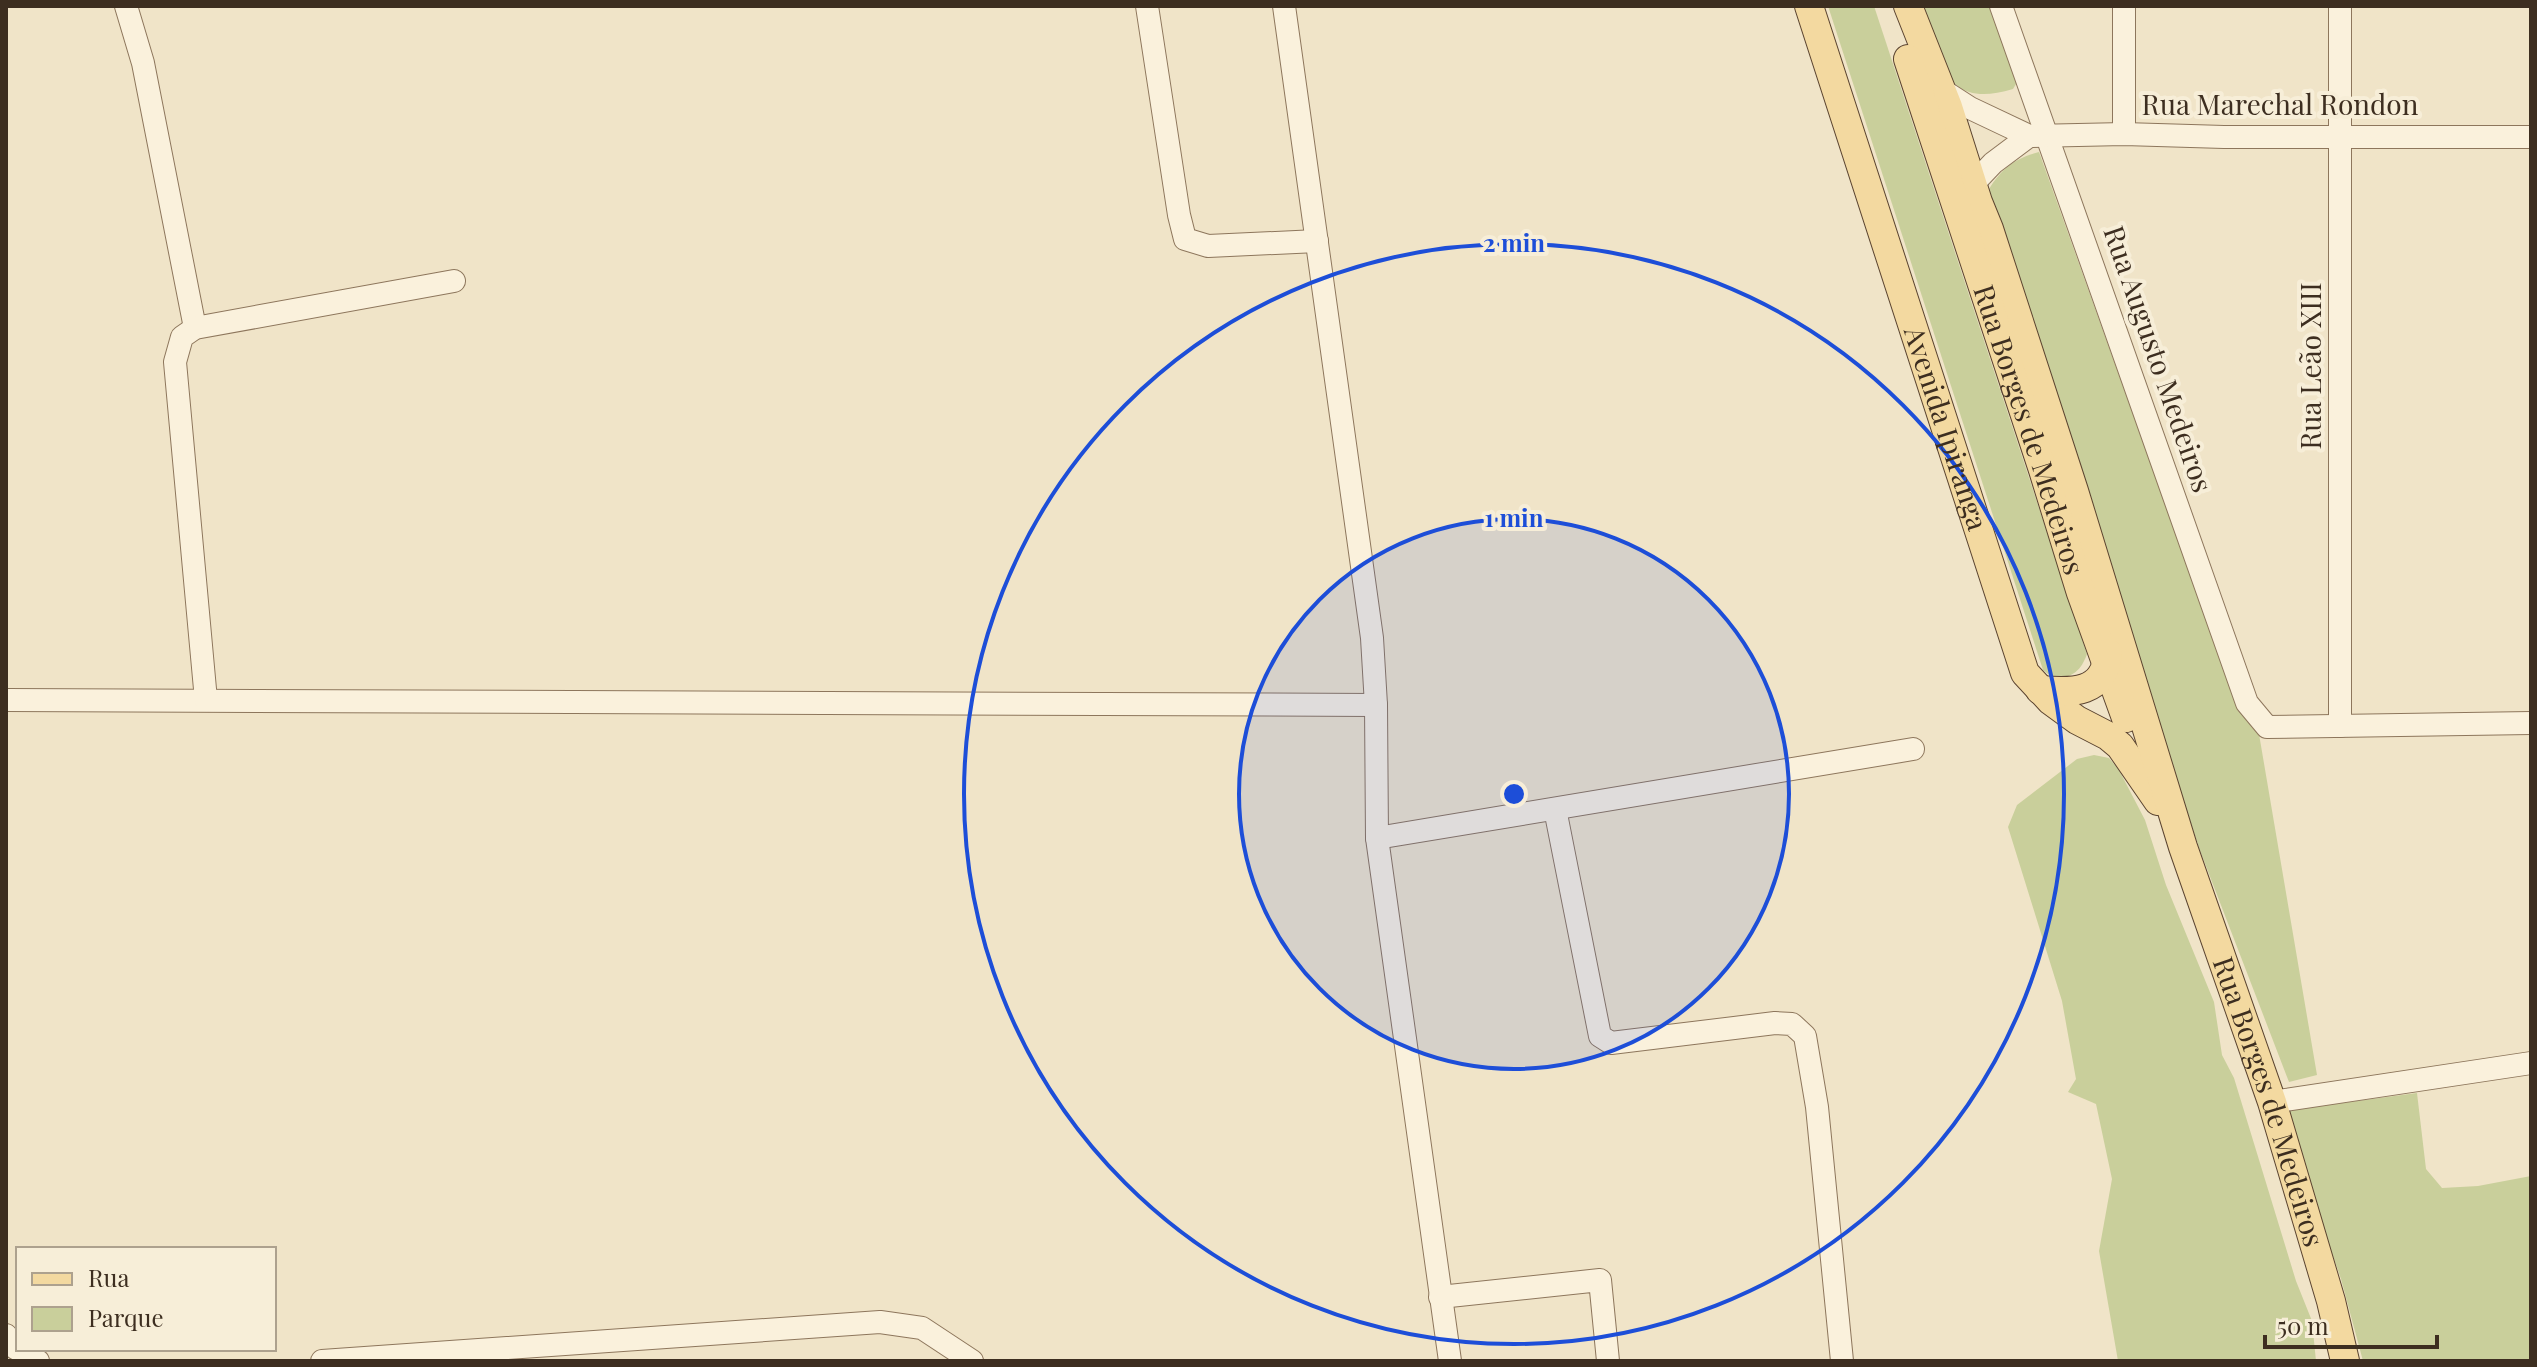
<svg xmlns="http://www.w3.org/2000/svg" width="2537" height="1367" font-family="'Playfair Display',serif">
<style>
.green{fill:#c9cf9b}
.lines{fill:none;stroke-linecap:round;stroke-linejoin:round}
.minor-casing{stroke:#8d765c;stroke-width:24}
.major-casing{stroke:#5b4430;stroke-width:30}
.minor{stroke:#faf1dc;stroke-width:22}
.major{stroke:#f3d9a0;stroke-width:28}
.ring{fill:none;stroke:#1d4ed8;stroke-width:4}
.labels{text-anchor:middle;stroke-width:8;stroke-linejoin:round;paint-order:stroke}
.street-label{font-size:28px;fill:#3d2e20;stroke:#f7eed8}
.centre{fill:#1d4ed8;stroke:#f7eed8;stroke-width:4}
.ring-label{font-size:24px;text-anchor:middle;font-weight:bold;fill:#1d4ed8;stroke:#f7eed8;stroke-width:8;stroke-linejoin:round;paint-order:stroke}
</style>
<rect width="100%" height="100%" fill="#f0e4c8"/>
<g class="green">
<path d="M1828,6H1874L2087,654C2081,671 2073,676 2056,680L2043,670Z"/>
<path d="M1923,6H1993L2019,79L2013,89C1942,111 1940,58 1923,6Z"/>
<path d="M2039,152L2236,702L2259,734L2317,1075L2289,1082L2199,848L1986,194C2000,170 2012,159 2039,152Z"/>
<path d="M2094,755L2109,758L2119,770L2145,820L2166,885L2214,1002L2222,1055L2234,1078L2296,1281L2312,1321L2316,1361H2118L2099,1251L2112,1179L2096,1104L2068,1092L2076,1079L2062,1001L2008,827L2017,805L2077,759Z"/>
<path d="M2417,1093L2426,1169L2442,1188L2478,1186L2531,1176V1361H2363L2341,1279L2314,1202L2289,1110Z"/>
</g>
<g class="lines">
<g class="minor-casing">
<g id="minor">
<path d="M126,6L143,63L195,328"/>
<path d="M1147,6L1179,215L1185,239L1208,246L1317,241"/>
<path d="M2001,6L2247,703L2267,727L2531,723"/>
<path d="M2340,6V726"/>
<path d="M1939,88L1970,108L2029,136L2124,134L2224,137H2531"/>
<path d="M2124,134V6"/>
<path d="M1974,183L1993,163L2029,136"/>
<path d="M6,700L1376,705L1372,638L1284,6"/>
<path d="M206,700L175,362L182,337L195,328L454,281"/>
<path d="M1376,705L1377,838L1450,1361"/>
<path d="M1555,809L1600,1036L1611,1043L1775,1023L1792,1024L1805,1036L1817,1107L1842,1361"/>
<path d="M1377,838L1913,749"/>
<path d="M2272,1102L2531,1063"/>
<path d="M1440,1297L1600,1280L1608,1361"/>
<path d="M6,1335L15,1348L38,1361"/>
<path d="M322,1361L880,1322L922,1328L972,1361"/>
</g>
</g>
<g class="major-casing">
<g id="major">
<path id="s1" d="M1809,6L2025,673L2051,701L2077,720L2108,736L2120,746L2158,801"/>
<path id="s2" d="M1908,6L1948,107L1978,202L1989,229L2074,491L2183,847L2272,1102L2331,1301L2345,1361"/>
<path id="s3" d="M1908,59L2043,470L2081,593L2126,718"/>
<path d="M2040,690C2072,693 2105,694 2108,653"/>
</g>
</g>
<use href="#minor" class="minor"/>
<use href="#major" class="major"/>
</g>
<circle cx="1514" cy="794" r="275" fill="#1d4ed8" fill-opacity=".12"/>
<g class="ring">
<circle cx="1514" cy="794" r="275"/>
<circle cx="1514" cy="794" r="550"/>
</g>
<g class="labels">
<g class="street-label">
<text x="2280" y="115">Rua Marechal Rondon</text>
<text transform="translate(2158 359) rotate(71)" y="10">Rua Augusto Medeiros</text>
<text transform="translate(2311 366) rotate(-90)" y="10">Rua Leão XIII</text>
<text dy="10" stroke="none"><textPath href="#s1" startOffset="444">Avenida Ipiranga</textPath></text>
<text dy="10" stroke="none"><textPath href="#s3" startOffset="390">Rua Borges de Medeiros</textPath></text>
<text dy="10" stroke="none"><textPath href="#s2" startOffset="1154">Rua Borges de Medeiros</textPath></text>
</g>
</g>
<circle cx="1514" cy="794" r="12" class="centre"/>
<g class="ring-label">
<text x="1514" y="252">2 min</text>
<text x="1514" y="527">1 min</text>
</g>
<rect width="2537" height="1367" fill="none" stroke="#3d2e20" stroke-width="16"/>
<rect x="16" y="1247" width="260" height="104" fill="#f7eed8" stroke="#ada18e" stroke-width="2"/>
<rect x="32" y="1273" width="40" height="12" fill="#f3d9a0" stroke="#ada18e" stroke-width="2"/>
<text x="88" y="1287" font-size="24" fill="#3d2e20">Rua</text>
<rect x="32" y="1307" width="40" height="24" fill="#c9cf9b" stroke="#ada18e" stroke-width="2"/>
<text x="88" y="1327" font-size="24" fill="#3d2e20">Parque</text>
<path d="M2265 1335v12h172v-12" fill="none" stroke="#3d2e20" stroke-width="4"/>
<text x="2277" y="1335" font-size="24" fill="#3d2e20" stroke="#f7eed8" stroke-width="6" paint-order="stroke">50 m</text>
</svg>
